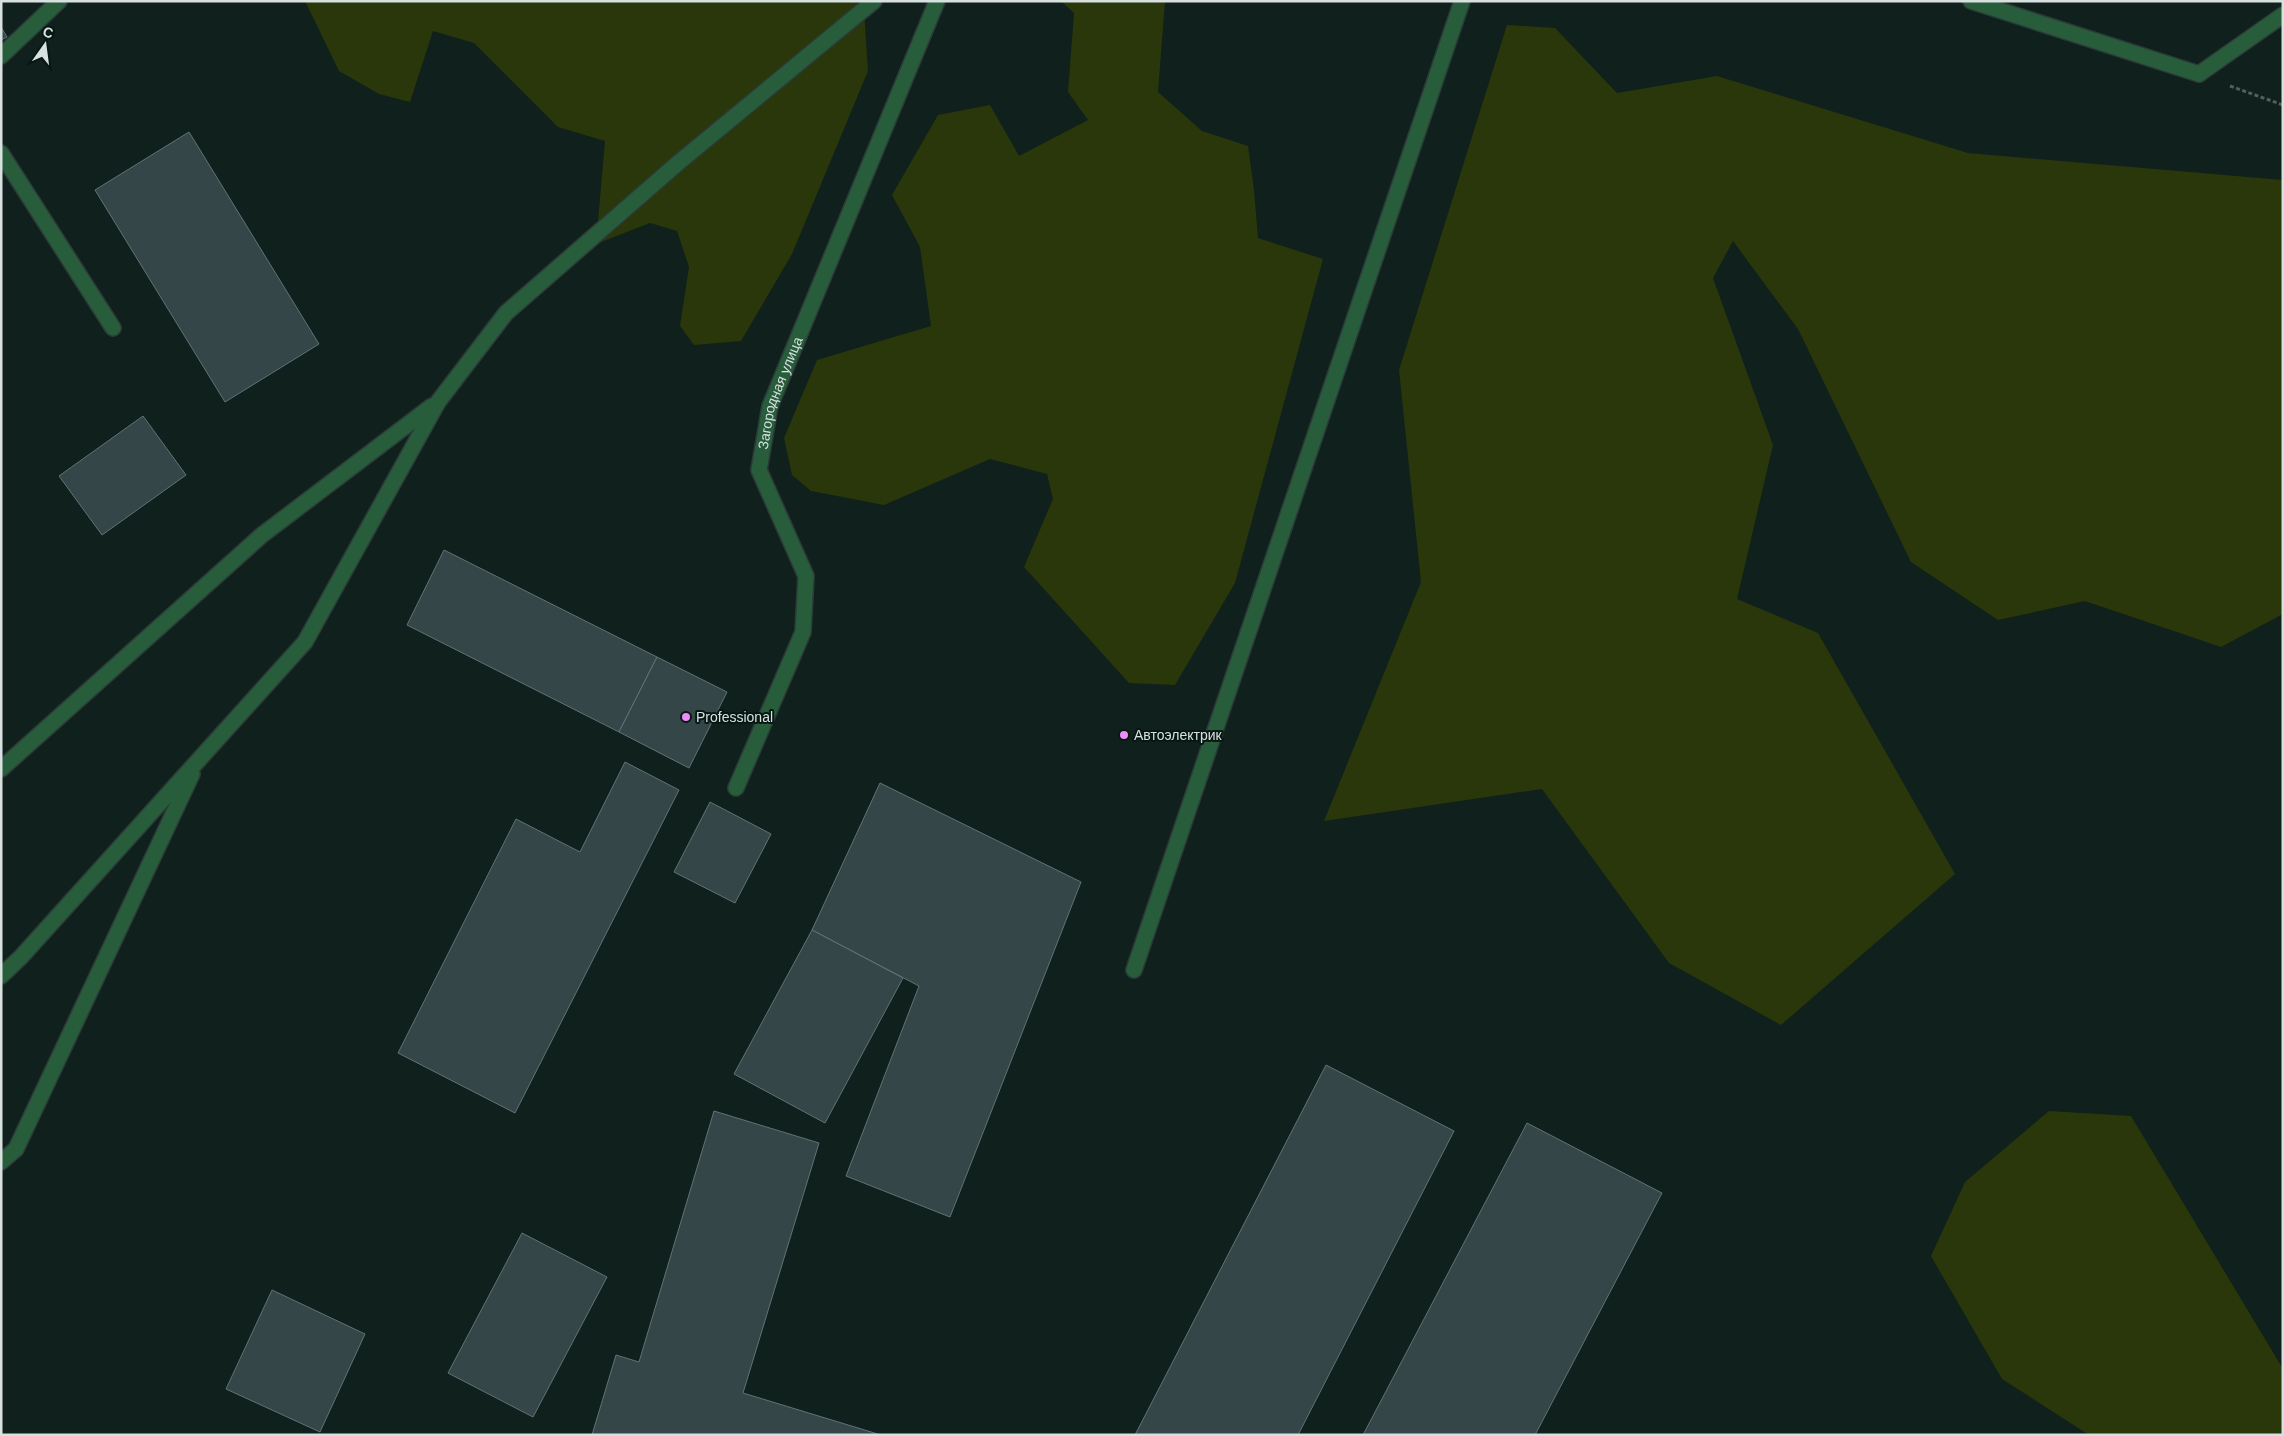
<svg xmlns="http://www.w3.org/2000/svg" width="2284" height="1436" font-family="Arial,sans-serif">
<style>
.green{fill:#29370a}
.building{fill:#354649;stroke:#617377}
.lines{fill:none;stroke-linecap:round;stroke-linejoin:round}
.lane-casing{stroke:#2c3b38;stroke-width:18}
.street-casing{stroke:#2c3b38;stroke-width:18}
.path{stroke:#52605d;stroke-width:3;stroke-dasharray:4 2.5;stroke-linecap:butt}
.lane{stroke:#285d3c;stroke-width:15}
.street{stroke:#285d3c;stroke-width:15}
.poi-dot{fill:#ef8bf7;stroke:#071714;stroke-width:2}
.labels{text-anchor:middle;stroke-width:4;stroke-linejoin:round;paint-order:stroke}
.street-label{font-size:14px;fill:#d7e1df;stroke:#071714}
.poi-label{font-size:14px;fill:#d7e1df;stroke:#071714;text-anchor:start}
</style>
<rect width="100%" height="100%" fill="#10201d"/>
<g class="green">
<path d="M305,1H866L864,9L868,71L792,254L741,341L694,345L680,326L689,267L677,231L650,223L596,244L605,141L558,127L474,43L433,31L410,102L379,94L339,71Z"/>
<path d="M1061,1H1165L1158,92L1202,131L1248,146L1254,190L1258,238L1323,259L1235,583L1175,685L1129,683L1024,567L1053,499L1047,474L990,459L884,505L811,491L792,475L784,438L817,360L931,326L920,247L892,195L938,115L990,105L1019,156L1088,120L1068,92L1074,13Z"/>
<path d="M1507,25L1555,28L1617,93L1717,76L1968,153L2283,180V614L2221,647L2085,601L1998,620L1911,562L1798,329L1733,241L1713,278L1773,445L1737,599L1818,633L1955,874L1781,1025L1669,963L1542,789L1324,821L1421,582L1399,370Z"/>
<path d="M2049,1111L2131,1116L2283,1369V1435H2089L2002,1379L1931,1256L1965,1182Z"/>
</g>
<g class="building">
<path d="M1,27L7,37L1,40Z"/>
<path d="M189,132L319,344L225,402L95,190Z"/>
<path d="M143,416L186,475L102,535L59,476Z"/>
<path d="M444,550L657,657L619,732L407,625Z"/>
<path d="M657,657L727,692L689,768L619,732Z"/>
<path d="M625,762L679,790L515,1113L398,1053L516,819L580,852Z"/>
<path d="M880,783L1081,882L950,1217L846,1176L919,986L812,930Z"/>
<path d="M710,802L771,834L735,903L674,872Z"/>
<path d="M812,930L903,978L825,1123L734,1074Z"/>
<path d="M1326,1065L1454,1131L1298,1435H1135Z"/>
<path d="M714,1111L819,1143L743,1393L881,1435H592L616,1355L639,1362Z"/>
<path d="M1527,1123L1662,1193L1535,1435H1363Z"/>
<path d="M522,1233L607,1277L533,1417L448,1373Z"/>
<path d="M272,1290L365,1334L320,1432L226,1389Z"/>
</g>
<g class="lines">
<g class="lane-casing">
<g id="lane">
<path d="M1,56L59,1"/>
<path d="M2199,74L2283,15"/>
<path d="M1,153L113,328"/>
<path d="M1,769L262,535L432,406"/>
<path id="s1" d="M736,788L803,632L806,576L759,470L770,406L937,1"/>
<path d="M1134,970L1462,1"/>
<path d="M1,976L21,957L305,642L438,402L506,313L678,163L874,1"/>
<path d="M1,1162L16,1149L192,774"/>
</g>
</g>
<g class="street-casing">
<path id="street" d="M1971,1L2199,74"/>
</g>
<path class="path" d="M2230,86L2283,105"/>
<use href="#lane" class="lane"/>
<use href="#street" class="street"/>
</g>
<g class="poi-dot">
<circle cx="686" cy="717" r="5"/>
<circle cx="1124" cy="735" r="5"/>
</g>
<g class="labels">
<g class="street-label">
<text dy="5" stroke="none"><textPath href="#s1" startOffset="422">Загородная улица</textPath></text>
</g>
<g class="poi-label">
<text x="696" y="722">Professional</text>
<text x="1134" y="740">Автоэлектрик</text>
</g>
</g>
<rect width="2284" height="1436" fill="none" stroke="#d7e1df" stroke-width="5"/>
<g transform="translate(45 45) rotate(14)" stroke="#071714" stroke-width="4" paint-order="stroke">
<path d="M0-4L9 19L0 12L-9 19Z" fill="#d7e1df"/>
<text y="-8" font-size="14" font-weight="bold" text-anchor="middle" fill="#d7e1df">С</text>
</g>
</svg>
